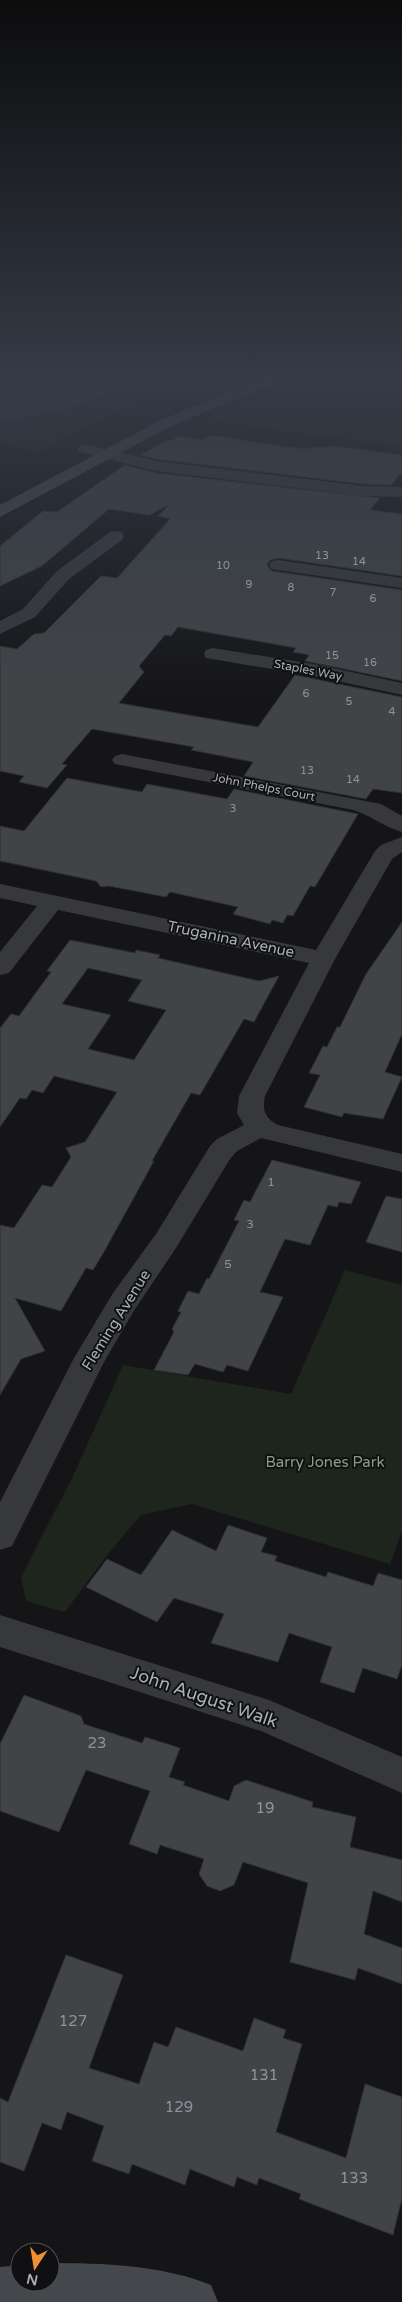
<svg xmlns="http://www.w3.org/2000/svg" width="402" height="2302" font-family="'Varela Round',sans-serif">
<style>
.green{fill:#1d251d}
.water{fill:#2b373b}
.building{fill:#414447;stroke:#2f3033;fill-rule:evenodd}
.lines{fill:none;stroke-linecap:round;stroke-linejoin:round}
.street{fill:#36383c;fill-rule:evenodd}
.secondary{fill:#44474c;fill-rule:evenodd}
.labels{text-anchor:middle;stroke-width:4;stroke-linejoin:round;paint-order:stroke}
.far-number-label{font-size:11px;fill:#8e949b}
.far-street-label{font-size:12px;fill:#a7afb7;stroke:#101012}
.number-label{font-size:12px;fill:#8e949b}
.street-label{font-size:15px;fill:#a7afb7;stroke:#101012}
.park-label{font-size:15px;fill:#82a27e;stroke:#101012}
.near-number-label{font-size:15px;fill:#8e949b}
.near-street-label{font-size:18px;fill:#a7afb7;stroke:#101012}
</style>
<rect width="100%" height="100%" fill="#151517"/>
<g class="green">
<path d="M126,378H200L104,418L39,452L0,443V423C39,414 98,408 126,378Z"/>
<path d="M308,378H402V447L204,420Z"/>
<path d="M345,1270L402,1285V1531L390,1564L192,1504L141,1515L108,1554L65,1612L26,1601L21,1577L73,1476L123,1365L291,1394Z"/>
</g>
<path class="water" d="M0,378H126C98,408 39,414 0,423Z"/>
<g class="building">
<path d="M210,435L285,447L309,449L311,447L322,448L334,446L402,455V472L391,485L363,484L156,459L141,455L167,440L171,441L179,436L202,440Z"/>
<path d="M125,465L156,473L380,498L370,510L402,514V576L278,558L270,560L267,565L272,571L402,590V681L305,661L309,655L293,652L296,648L178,627L171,636L165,635L139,666L144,672L119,703L258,727L295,675L402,697V793L373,789L366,799L244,776L253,762L191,750L194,747L92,729L62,764L67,765L47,788L19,782L24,776L0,771V646L17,649L34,634L44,633L101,576L117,578L170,519L158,516L169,505L149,515L109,509L42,566L0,586V546L43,511L57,512Z"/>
<path d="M67,778L142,792L147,784L227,799L234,789L358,814L315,887L310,886L293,916L287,915L283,923L272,920L270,924L233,914L238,907L170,892L166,897L109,886L101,887L96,881L0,861V826L24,831Z"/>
<path d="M402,922V1034L385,1072L402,1077L383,1119L344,1113L342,1117L304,1107L320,1075L309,1073L323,1046L327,1047L337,1027H340L366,974Z"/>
<path d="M70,940L135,953L136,950L160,955L158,958L259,981L279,976L254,1022L244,1019L200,1095L191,1093L152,1161H154L105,1250L93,1270L86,1268L61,1311L15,1298L45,1351L21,1359L0,1395V1225L14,1228L42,1185L52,1187L71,1157L66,1148L85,1142L117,1092L54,1076L43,1093L32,1090L26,1099L20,1098L0,1127V1028L11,1014L19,1016L51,972L47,971ZM88,968L142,980L128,1001L166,1010L134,1060L88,1049L111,1015L62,1004Z"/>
<path d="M272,1160L361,1182L351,1204L339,1202L337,1207L328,1205L310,1245L285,1239L260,1292L283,1297L248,1371L227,1365L223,1372L195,1364L188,1375L154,1370L174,1332L172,1329L181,1312L178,1311L188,1291L199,1294L207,1278L209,1279L239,1221L234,1220L244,1200L250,1202Z"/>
<path d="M386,1196L402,1199V1252L366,1242Z"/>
<path d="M228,1525L267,1538L261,1552L277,1556L275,1561L326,1577L328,1572L373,1586L378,1573L402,1580V1665L397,1679L363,1668L354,1693L320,1682L332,1647L289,1633L278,1662L211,1643L224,1614L174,1598L157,1622L86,1587L107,1559L141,1575L172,1530L216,1551Z"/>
<path d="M24,1695L81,1716L84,1724L142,1743L145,1737L180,1748L169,1777L185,1782L183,1785L229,1801L234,1786L246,1780L313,1802L312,1807L356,1817L350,1847L402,1860V1902L373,1891L364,1934L402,1948V1984L358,1968L355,1980L290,1962L308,1883L243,1862L234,1885L220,1891L207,1886L199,1874L204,1859L160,1845L157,1854L129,1844L150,1791L86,1770L59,1832L0,1811V1744Z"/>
<path d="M66,1955L123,1975L89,2068L139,2084L154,2042L168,2047L176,2027L243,2051L254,2018L286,2030L283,2038L302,2044L276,2132L346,2158L365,2084L402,2097V2198L393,2235L299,2199L301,2194L259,2178L257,2185L237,2177L234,2187L190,2169L185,2185L132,2164L129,2174L92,2161L104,2126L67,2112L61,2130L42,2123L24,2171L0,2162V2098L8,2102Z"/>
</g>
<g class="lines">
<g class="street">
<path d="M85,444L156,461L363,486L402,487V497L363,496L156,471L80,452L77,449L80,446Z"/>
<path d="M116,531L122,532L124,536L122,540L69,579L35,617L0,634V621L23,609L57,571L110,532Z"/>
<path d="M278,560L402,578V588L272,569L269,565L272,561Z"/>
<path d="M213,648L319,665L402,683V695L319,677L206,658L204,654L206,650Z"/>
<path d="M122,754L381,804L402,816V832C384,827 370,815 353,810L115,764L112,760L115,756Z"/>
<path d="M402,837V852L392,859L335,959L265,1096C262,1111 265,1118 278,1125L402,1154V1172L261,1138L237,1151L230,1159L176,1248L135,1309L104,1362L12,1546L0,1550V1502L74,1358L113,1293L156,1234L210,1146L217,1139L244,1125L237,1113L239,1096L309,963L58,910L9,973L0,975V952L37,906L0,898V884L316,950L375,851L381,845Z"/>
<path d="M0,1615L269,1700L402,1757V1793L261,1731L0,1647Z"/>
</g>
<g class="secondary">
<path d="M264,378H282L280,381L171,426L0,517V505L161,420Z"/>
<path d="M50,2263C102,2263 162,2265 211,2285L218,2302H0V2267L20,2265V2282H50Z"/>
</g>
</g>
<linearGradient id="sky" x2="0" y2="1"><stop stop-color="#0c0c0d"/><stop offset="0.54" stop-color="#353b47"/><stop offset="1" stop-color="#353b47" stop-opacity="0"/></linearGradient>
<rect width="402" height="700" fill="url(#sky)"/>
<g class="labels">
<g class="far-number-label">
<text x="322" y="559">13</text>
<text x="359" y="565">14</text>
<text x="223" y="569">10</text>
<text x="249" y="588">9</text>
<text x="291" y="591">8</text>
<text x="333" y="596">7</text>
<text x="373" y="602">6</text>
<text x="332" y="659">15</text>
<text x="370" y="666">16</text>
<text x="306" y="697">6</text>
<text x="349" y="705">5</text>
<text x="392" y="715">4</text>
<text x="307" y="774">13</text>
<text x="353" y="783">14</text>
<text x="233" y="812">3</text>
</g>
<g class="far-street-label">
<text transform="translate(308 670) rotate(11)" y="4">Staples Way</text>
<text transform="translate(264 787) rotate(11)" y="4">John Phelps Court</text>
</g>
<g class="number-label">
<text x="271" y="1186">1</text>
<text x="250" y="1228">3</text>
<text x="228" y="1268">5</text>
</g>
<g class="street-label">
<text transform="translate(231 939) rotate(12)" y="5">Truganina Avenue</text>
<text transform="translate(116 1320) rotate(-58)" y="5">Fleming Avenue</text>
</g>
<g class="park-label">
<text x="325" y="1467">Barry Jones Park</text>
</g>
<g class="near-number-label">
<text x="97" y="1748">23</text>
<text x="265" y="1813">19</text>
<text x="73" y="2026">127</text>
<text x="264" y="2080">131</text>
<text x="179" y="2112">129</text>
<text x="354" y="2183">133</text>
</g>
<g class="near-street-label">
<text transform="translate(204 1697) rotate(19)" y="6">John August Walk</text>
</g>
</g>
<g transform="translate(35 2267) rotate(192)"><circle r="24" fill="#101012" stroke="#4c5054"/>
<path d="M0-4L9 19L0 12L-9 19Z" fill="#f08e34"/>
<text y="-8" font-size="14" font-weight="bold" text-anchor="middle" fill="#a7afb7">N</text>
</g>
</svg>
